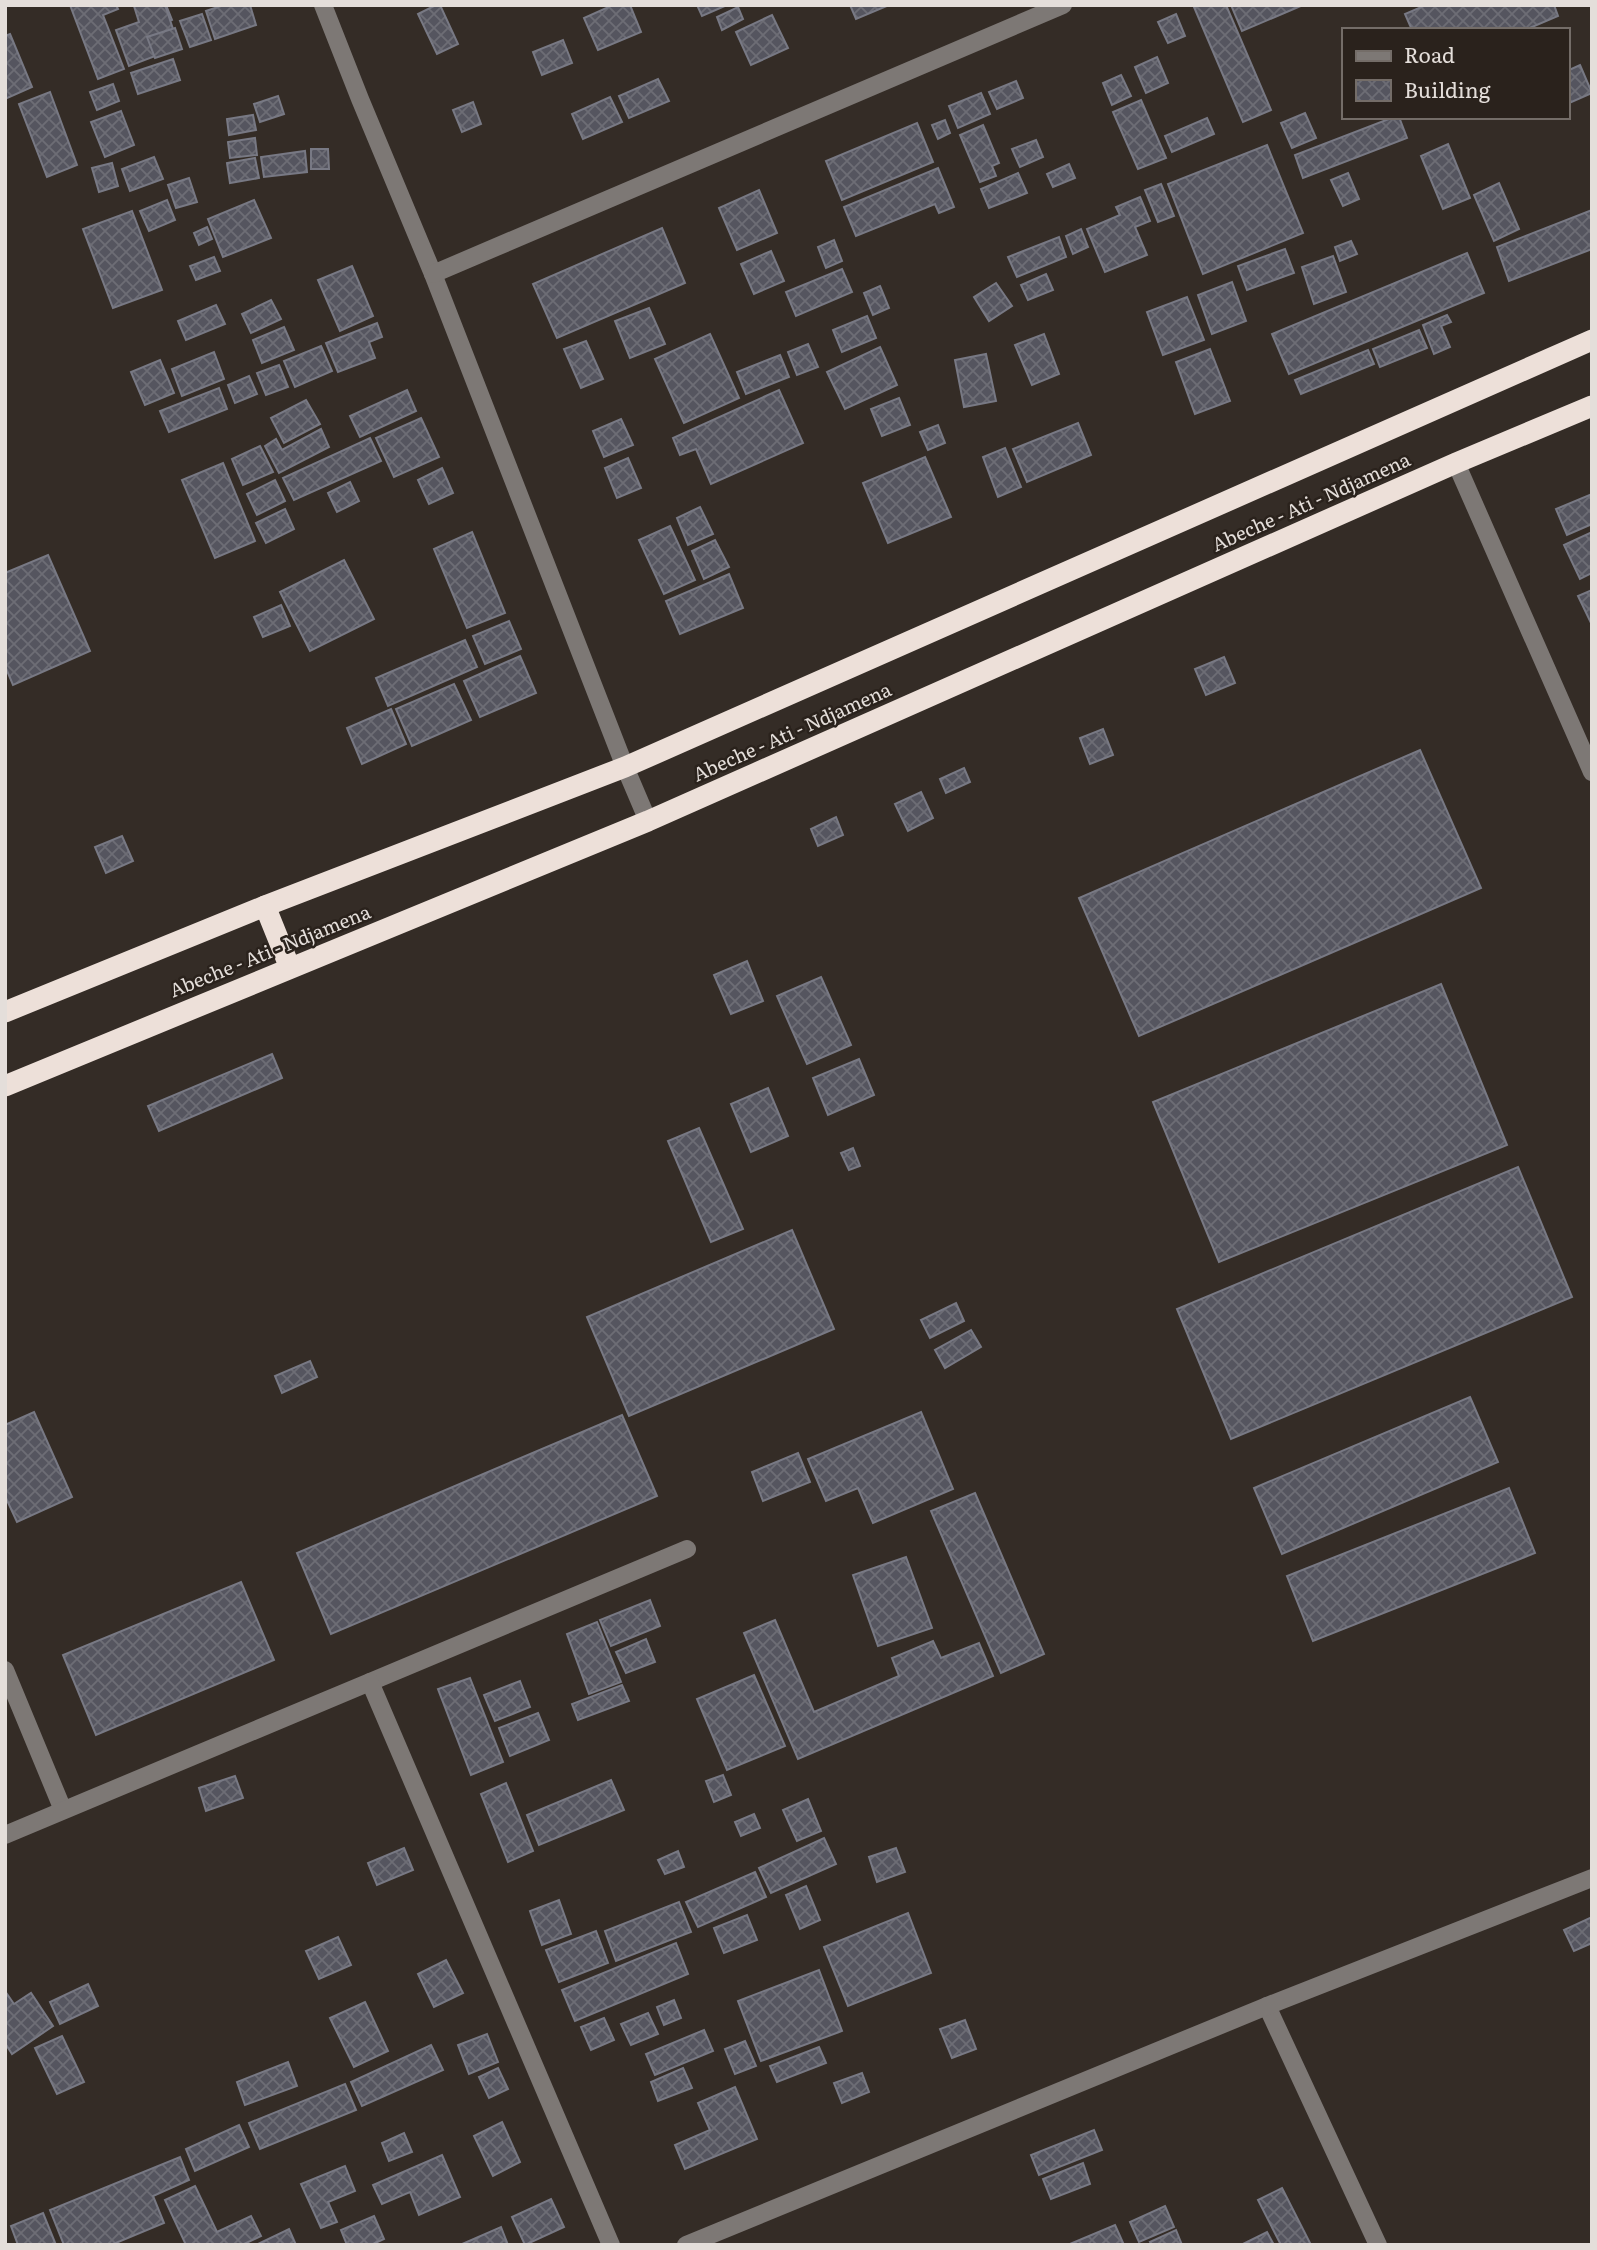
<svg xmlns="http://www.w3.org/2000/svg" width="1597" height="2250" font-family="Literata,serif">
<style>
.building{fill:url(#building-cross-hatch);stroke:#787984;stroke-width:2}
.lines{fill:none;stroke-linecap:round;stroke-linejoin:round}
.minor{stroke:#7d7875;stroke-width:18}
.highway{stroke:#ede0d9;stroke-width:21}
.labels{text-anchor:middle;stroke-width:5;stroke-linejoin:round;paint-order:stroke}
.street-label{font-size:19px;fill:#e4deda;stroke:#2a221c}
</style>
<defs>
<pattern id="building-cross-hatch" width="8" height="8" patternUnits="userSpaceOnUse" patternTransform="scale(1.75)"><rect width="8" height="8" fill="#55555f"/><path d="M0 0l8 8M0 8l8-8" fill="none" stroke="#6d6d75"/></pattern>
</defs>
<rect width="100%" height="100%" fill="#342c26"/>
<g class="building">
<path d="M70,5H116L118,9L103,15L124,69L98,79Z"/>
<path d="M136,5H166L172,20L145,30Z"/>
<path d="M165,5L179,47L129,66L116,30L139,22L134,6Z"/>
<path d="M224,5H250L256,25L215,39L206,11Z"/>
<path d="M436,5H440L458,44L437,54L418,14Z"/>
<path d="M613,5H630L641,32L598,50L584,18Z"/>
<path d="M697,5H727L702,16Z"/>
<path d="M850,5H889L856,19Z"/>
<path d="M1200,5H1226L1271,110L1243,122L1194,7Z"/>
<path d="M1231,5H1303L1242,31Z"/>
<path d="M1426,5H1554L1558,16L1525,30H1412L1405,14Z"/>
<path d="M738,7L743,19L722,30L717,17Z"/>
<path d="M202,14L211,40L190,47L180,21Z"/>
<path d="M1176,14L1185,36L1168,43L1158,22Z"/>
<path d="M772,15L788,48L751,65L736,32Z"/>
<path d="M175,28L182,49L155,58L147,37Z"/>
<path d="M10,34L32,87L5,99V36Z"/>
<path d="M563,40L572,63L542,75L533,52Z"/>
<path d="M1157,57L1168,83L1146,93L1135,67Z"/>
<path d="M173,59L180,80L138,94L131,73Z"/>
<path d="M1580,65L1592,93L1567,104V71Z"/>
<path d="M1121,75L1131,96L1112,105L1103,83Z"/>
<path d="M658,79L669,101L629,118L619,96Z"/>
<path d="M1016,81L1023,98L997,109L989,92Z"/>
<path d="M113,84L119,101L97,110L90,92Z"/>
<path d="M50,92L77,165L47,177L19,104Z"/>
<path d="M981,93L990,114L958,128L949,106Z"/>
<path d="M278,96L284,114L260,122L254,104Z"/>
<path d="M610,97L622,122L583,139L572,114Z"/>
<path d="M1141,100L1166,158L1138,169L1113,112Z"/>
<path d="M473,102L481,124L462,132L453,110Z"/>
<path d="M121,111L134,145L105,157L91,122Z"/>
<path d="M1305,113L1316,138L1292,148L1281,123Z"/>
<path d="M253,115L256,130L229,135L227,119Z"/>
<path d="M1394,117H1399L1407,138L1303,178L1295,155Z"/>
<path d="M1207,118L1214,134L1172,152L1165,136Z"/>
<path d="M945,120L950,133L938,139L932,125Z"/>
<path d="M917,123L933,162L842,200L826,161Z"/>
<path d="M983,125L999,163L992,166L996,176L980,182L960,135Z"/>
<path d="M255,138L257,155L230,158L228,142Z"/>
<path d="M1036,140L1043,157L1020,167L1012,149Z"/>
<path d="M1448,144L1470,198L1443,209L1421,156Z"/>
<path d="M1267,145L1303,233L1203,274L1168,184Z"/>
<path d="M311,149H328L329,169H311Z"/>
<path d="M305,151L307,172L264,177L261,157Z"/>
<path d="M154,157L163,179L130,191L122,169Z"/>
<path d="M255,158L259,178L230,183L227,163Z"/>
<path d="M112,163L118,186L99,192L92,168Z"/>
<path d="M1069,164L1075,178L1053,187L1047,174Z"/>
<path d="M938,168L954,207L939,213L935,204L856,236L844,207Z"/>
<path d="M1018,173L1027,193L989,208L981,189Z"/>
<path d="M1348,173L1359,199L1343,206L1331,180Z"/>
<path d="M189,178L197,202L176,208L168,185Z"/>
<path d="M1499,183L1519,229L1494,241L1474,195Z"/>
<path d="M1161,184L1174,216L1158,222L1145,190Z"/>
<path d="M759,190L777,233L737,250L719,208Z"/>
<path d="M1140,197L1150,221L1135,227L1147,255L1105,272L1087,229L1120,215L1116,207Z"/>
<path d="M167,200L175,220L149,231L140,211Z"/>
<path d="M254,200L271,238L223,257L208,219Z"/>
<path d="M1592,210V249L1509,281L1497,247Z"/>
<path d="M132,211L162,290L113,308L83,229Z"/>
<path d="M207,227L212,239L199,245L194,233Z"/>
<path d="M662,228L685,283L557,338L533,284Z"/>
<path d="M1081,229L1088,247L1073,254L1066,236Z"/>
<path d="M1059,237L1066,257L1017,277L1008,257Z"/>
<path d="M834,240L842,261L826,268L818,247Z"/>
<path d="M1351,241L1357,254L1340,261L1335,247Z"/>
<path d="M1285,249L1294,273L1247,290L1238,266Z"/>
<path d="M771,251L784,281L754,294L741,264Z"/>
<path d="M1467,253L1484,293L1289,374L1272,334Z"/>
<path d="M1333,256L1346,292L1314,304L1302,267Z"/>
<path d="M214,257L220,271L196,280L190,266Z"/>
<path d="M352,266L373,316L340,331L318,280Z"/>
<path d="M842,269L852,292L796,316L786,292Z"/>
<path d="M1046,274L1053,290L1028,300L1021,285Z"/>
<path d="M1232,282L1246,321L1212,334L1198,295Z"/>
<path d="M996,283L1012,306L989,321L974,297Z"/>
<path d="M880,286L889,308L873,315L864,293Z"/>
<path d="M1187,297L1204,340L1163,355L1147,312Z"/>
<path d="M271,300L281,319L251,333L242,314Z"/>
<path d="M216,305L225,324L186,340L178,321Z"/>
<path d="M649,308L665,344L630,358L615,321Z"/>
<path d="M1447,315L1451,322L1441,326L1450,347L1434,354L1423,325Z"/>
<path d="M867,316L876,338L842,352L833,330Z"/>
<path d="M377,323L382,337L369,342L375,358L338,372L326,343Z"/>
<path d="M284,327L294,350L262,363L253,340Z"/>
<path d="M1419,330L1427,348L1380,367L1373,349Z"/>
<path d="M710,334L739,398L684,423L655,359Z"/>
<path d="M1044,334L1059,374L1032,385L1015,345Z"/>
<path d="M586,341L603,379L581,388L564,349Z"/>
<path d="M808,344L818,367L797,375L788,352Z"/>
<path d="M321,346L332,371L295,387L284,361Z"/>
<path d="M880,347L897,385L845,409L827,372Z"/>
<path d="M1210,349L1230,401L1195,414L1176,362Z"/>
<path d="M1368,350L1374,364L1301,394L1295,380Z"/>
<path d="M214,352L224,379L182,396L172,369Z"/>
<path d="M986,354L996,401L964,407L955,360Z"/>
<path d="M780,355L789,377L746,394L737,372Z"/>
<path d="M160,360L174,393L145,405L131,372Z"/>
<path d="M279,365L288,387L266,395L257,373Z"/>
<path d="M249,376L257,394L235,403L228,385Z"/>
<path d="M219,388L227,409L169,432L160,411Z"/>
<path d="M407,390L416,411L360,437L350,416Z"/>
<path d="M779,390L803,443L711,484L696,449L680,455L673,438Z"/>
<path d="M899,398L910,425L882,436L871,409Z"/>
<path d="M306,400L320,424L284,443L271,418Z"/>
<path d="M421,418L439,457L394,477L376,438Z"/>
<path d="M621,419L633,445L604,457L593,431Z"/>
<path d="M1078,423L1091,455L1027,482L1013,449Z"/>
<path d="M938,425L945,443L928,450L920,432Z"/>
<path d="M321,429L329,447L279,473L265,446L276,439L282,450Z"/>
<path d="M370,438L381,461L294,500L283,478Z"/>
<path d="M260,446L273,472L243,485L232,459Z"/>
<path d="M1005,448L1021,487L998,497L983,457Z"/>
<path d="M925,457L951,517L888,543L863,483Z"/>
<path d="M628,458L641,488L617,498L605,468Z"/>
<path d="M223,463L255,541L215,558L182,480Z"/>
<path d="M442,468L453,493L429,504L418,480Z"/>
<path d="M275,480L285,501L257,515L247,494Z"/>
<path d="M350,482L359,501L337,512L328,493Z"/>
<path d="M1592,494V524L1567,535L1556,509Z"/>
<path d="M700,507L713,534L688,545L677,518Z"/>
<path d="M285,509L294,529L266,543L256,523Z"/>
<path d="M670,526L695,580L664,594L639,540Z"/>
<path d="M472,532L505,613L467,628L434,549Z"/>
<path d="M1592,532V573L1580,579L1564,545Z"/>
<path d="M715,540L729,567L704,579L692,551Z"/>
<path d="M48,555L90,651L13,685L5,666V573Z"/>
<path d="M344,560L374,619L310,651L280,592Z"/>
<path d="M729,574L743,608L680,634L666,601Z"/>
<path d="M1592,590V625L1578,596Z"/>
<path d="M281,605L290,626L263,637L254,617Z"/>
<path d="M509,621L521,649L485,664L473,636Z"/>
<path d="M465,640L477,667L388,706L376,678Z"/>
<path d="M520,656L536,693L480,717L464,681Z"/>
<path d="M1224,657L1235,683L1206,695L1195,669Z"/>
<path d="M454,684L471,720L412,746L396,709Z"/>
<path d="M391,709L406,744L362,764L347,728Z"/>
<path d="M1103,729L1113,755L1090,764L1080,738Z"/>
<path d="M1420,750L1481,888L1139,1036L1079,898Z"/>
<path d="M964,768L970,782L946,793L940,779Z"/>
<path d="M921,792L933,818L908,831L895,804Z"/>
<path d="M836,817L843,835L818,846L811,829Z"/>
<path d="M122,836L133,861L106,873L95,847Z"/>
<path d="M747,961L763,1001L731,1014L714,975Z"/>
<path d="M821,977L851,1045L807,1064L777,996Z"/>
<path d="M1441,984L1507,1145L1219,1262L1153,1102Z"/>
<path d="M272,1054L282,1078L159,1131L148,1106Z"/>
<path d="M859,1059L874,1095L828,1115L813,1078Z"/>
<path d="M768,1088L788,1136L751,1152L731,1104Z"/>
<path d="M699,1128L743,1229L711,1242L668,1141Z"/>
<path d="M853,1148L860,1166L849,1170L841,1153Z"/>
<path d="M1518,1167L1572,1297L1231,1439L1177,1309Z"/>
<path d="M792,1230L834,1329L629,1416L587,1317Z"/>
<path d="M956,1303L964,1321L930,1338L921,1320Z"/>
<path d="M971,1330L981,1347L945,1368L935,1350Z"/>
<path d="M310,1361L317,1377L282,1393L275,1376Z"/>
<path d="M1470,1397L1498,1462L1282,1554L1254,1488Z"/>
<path d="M34,1412L72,1497L17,1522L5,1496V1425Z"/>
<path d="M921,1412L953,1489L873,1523L858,1488L826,1501L808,1459Z"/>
<path d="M622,1415L657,1496L331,1634L297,1553Z"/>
<path d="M798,1453L810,1482L763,1501L752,1472Z"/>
<path d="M1509,1488L1535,1553L1313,1641L1287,1576Z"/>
<path d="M975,1493L1044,1654L1001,1673L931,1511Z"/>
<path d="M906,1557L932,1628L878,1646L853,1575Z"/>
<path d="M241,1582L274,1660L96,1735L63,1655Z"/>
<path d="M650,1600L660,1626L611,1646L600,1620Z"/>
<path d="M775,1620L814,1712L899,1676L892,1658L933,1641L941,1658L979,1643L993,1676L798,1759L744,1633Z"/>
<path d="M597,1622L621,1682L589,1694L567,1634Z"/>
<path d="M646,1639L655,1662L626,1673L616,1652Z"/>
<path d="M754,1675L785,1746L727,1770L697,1699Z"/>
<path d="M470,1678L503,1762L471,1775L438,1689Z"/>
<path d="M520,1681L530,1707L495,1721L484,1695Z"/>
<path d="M622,1685L629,1701L578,1720L572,1704Z"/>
<path d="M538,1713L549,1740L510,1756L499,1728Z"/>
<path d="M723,1775L731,1795L714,1802L706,1781Z"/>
<path d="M235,1776L243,1798L206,1811L199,1788Z"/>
<path d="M611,1780L624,1810L539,1845L527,1815Z"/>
<path d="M506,1783L533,1851L508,1862L481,1794Z"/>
<path d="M808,1799L821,1831L797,1841L783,1810Z"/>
<path d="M754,1814L760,1828L741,1836L735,1822Z"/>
<path d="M824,1838L836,1864L771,1893L759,1868Z"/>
<path d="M404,1848L413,1870L377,1885L368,1863Z"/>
<path d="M896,1848L905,1872L877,1882L869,1857Z"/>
<path d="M678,1851L684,1867L665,1874L658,1860Z"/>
<path d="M755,1872L766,1897L698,1927L686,1902Z"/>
<path d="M806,1886L820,1920L800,1929L786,1895Z"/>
<path d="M559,1900L571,1934L542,1945L530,1911Z"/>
<path d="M679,1902L691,1932L616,1961L605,1931Z"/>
<path d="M908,1913L931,1973L848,2006L824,1947Z"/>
<path d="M747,1915L757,1940L724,1953L714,1928Z"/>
<path d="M1592,1917V1943L1574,1951L1564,1930Z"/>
<path d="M596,1931L608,1963L559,1982L546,1950Z"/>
<path d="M338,1937L351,1965L319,1979L306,1951Z"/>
<path d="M676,1943L688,1974L575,2021L562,1990Z"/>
<path d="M446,1960L463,1993L434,2007L418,1974Z"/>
<path d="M819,1970L842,2031L761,2061L738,2001Z"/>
<path d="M88,1984L98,2006L60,2024L50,2002Z"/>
<path d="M5,1991L14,2004L31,1993L53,2026L12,2054L5,2043Z"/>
<path d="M674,2000L681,2018L664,2025L657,2007Z"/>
<path d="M365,2002L388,2051L354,2067L330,2018Z"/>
<path d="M648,2013L658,2034L631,2045L621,2024Z"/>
<path d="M604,2018L614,2040L591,2050L581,2027Z"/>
<path d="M965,2020L976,2049L952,2058L940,2029Z"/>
<path d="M704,2030L713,2051L655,2075L646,2054Z"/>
<path d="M487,2034L498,2062L469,2074L458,2045Z"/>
<path d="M62,2036L84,2082L57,2094L35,2048Z"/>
<path d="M745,2041L756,2066L735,2074L725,2049Z"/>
<path d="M431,2045L443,2070L362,2106L351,2082Z"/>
<path d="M819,2047L826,2063L777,2082L770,2066Z"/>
<path d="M288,2062L297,2086L245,2105L237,2082Z"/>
<path d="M498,2068L508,2089L489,2098L479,2077Z"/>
<path d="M683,2068L692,2088L658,2101L651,2082Z"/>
<path d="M862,2073L869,2092L842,2103L834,2083Z"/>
<path d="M345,2084L356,2110L260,2149L249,2123Z"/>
<path d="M735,2087L757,2139L685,2169L675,2145L710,2130L698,2103Z"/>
<path d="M502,2122L520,2162L493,2176L474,2136Z"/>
<path d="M239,2125L249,2147L195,2171L186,2149Z"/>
<path d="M1094,2130L1102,2150L1039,2175L1031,2155Z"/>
<path d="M404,2133L412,2152L389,2161L382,2143Z"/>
<path d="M442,2155L460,2197L419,2215L410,2192L382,2204L373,2185Z"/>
<path d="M180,2157L189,2180L153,2196L164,2223L111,2245H64L50,2210Z"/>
<path d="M1083,2163L1090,2184L1051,2199L1043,2179Z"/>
<path d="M345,2166L355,2191L328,2202L337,2222L321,2228L301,2184Z"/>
<path d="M195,2186L217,2232L251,2216L261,2236L242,2245H186L165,2200Z"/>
<path d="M1282,2188L1311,2245H1281L1258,2200Z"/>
<path d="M551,2199L564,2227L525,2245L512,2217Z"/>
<path d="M1165,2206L1174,2227L1139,2242L1130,2222Z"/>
<path d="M43,2213L56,2245H18L11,2226Z"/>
<path d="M374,2216L384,2239L371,2245H347L341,2230Z"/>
<path d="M1115,2225L1124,2245L1070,2244Z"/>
<path d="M501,2227L508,2245H460Z"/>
<path d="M289,2229L296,2245H256Z"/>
<path d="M1176,2230L1182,2245H1152L1150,2242Z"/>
<path d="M1267,2232L1274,2245H1241Z"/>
</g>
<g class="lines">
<g class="minor">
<path d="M323,5L360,99L433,274L625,767L648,821"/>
<path d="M433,274L1063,5"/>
<path d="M1456,463L1592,772"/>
<path d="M5,1670L63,1810"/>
<path d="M370,1682L687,1549"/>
<path d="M5,1835L370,1682L611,2245"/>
<path d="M1267,2006L1378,2245"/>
<path d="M686,2245L1267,2006L1592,1878"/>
</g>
<g class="highway">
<path d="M265,906L290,968"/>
<path d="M5,1012L265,906L625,767L1592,340"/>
<path d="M5,1086L648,821L1456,463L1592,406"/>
</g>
</g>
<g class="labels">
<g class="street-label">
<text transform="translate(1311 502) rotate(-24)" y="7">Abeche - Ati - Ndjamena</text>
<text transform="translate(792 732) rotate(-24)" y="7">Abeche - Ati - Ndjamena</text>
<text transform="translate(270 951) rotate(-22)" y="7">Abeche - Ati - Ndjamena</text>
</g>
</g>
<rect width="1597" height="2250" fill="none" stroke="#e4deda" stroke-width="14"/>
<rect x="1342" y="28" width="228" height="91" fill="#2a221c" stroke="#746d68" stroke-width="2"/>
<rect x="1356" y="51" width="35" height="10" fill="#7d7875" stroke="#746d68" stroke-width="2"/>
<text x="1404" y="63" font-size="21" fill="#e4deda">Road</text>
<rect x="1356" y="80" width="35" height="21" fill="url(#building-cross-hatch)" stroke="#746d68" stroke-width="2"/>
<text x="1404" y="98" font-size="21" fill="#e4deda">Building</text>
</svg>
